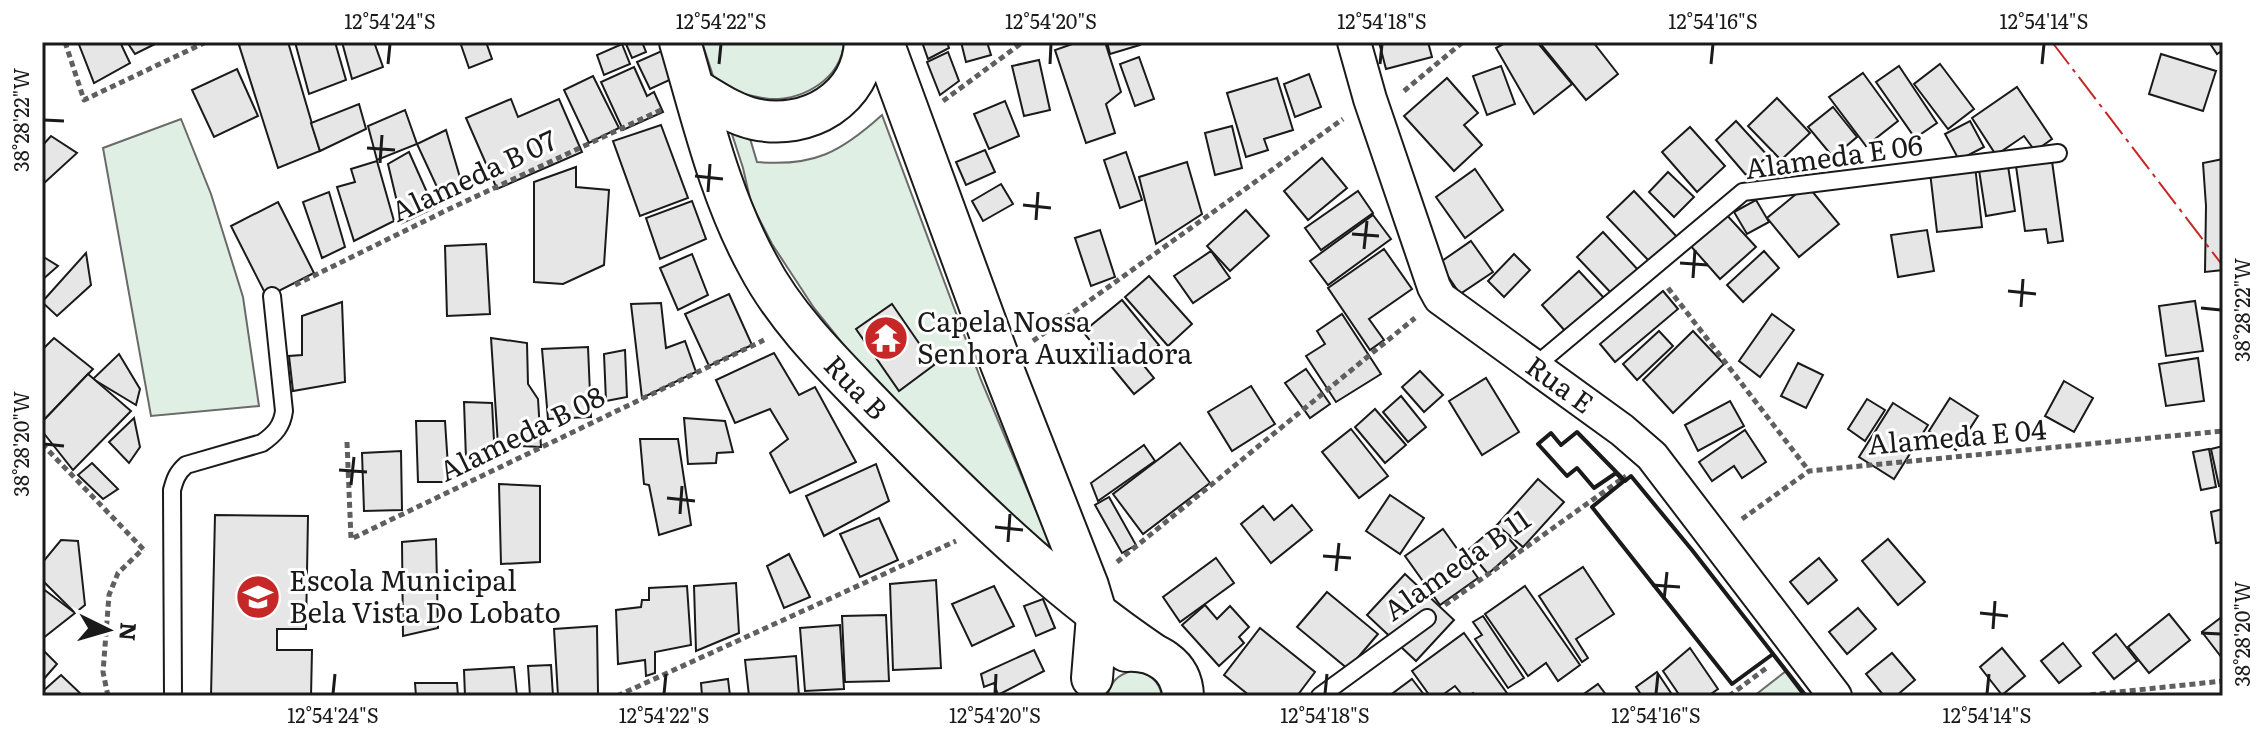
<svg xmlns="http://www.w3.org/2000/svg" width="2265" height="738" font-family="Literata,serif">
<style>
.green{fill:#e0efe3;stroke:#6a6a6a;stroke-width:2}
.building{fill:#e6e6e6;stroke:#1a1a1a;stroke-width:2}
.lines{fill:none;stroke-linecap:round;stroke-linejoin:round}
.service-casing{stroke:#1a1a1a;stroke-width:20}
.minor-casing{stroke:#1a1a1a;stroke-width:36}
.tertiary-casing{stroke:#1a1a1a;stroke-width:44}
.path{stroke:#5f5f5f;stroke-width:5;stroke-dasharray:6 4;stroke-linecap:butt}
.service{stroke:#fff;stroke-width:16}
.minor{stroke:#fff;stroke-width:32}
.tertiary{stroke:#fff;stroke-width:40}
.wall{stroke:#1a1a1a;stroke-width:4}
.power{stroke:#c62828;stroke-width:2;stroke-dasharray:28 6 4 6;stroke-linecap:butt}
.ticks{fill:none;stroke:#1a1a1a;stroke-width:3}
.labels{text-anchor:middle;stroke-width:6;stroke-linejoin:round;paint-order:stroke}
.street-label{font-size:28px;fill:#1a1a1a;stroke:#fff}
.poi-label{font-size:28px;fill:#1a1a1a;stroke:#fff;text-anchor:start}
.neatline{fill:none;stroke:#1a1a1a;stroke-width:3}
.ticks-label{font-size:20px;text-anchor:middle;fill:#1a1a1a}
</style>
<rect width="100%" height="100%" fill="#fff"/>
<g class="green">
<path d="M702,42H844C841,79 804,100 770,99C761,98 752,96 744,94L741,97V108L757,162C814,167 841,152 882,115L981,380L1051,546L1046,549L879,389L814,308L772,244L751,203L743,168Z"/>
<path d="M181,119L211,194L243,297L259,406L151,416L103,148Z"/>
<path d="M1132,671C1148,672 1159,680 1162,696H1107C1111,682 1117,675 1132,671Z"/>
<path d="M1786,671L1805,696H1754Z"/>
</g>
<g class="building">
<path d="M78,42H120L130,63L94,83Z"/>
<path d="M127,42H159L135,54Z"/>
<path d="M246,42H288L320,151L278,168L239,45Z"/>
<path d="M295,42H335L346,80L309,94Z"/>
<path d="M342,42H374L383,67L352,79Z"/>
<path d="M460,42H486L492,59L469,68Z"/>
<path d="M630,42H642L646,52L632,58L626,44Z"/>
<path d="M922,42H947L949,48L928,59Z"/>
<path d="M961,42H987L991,55L966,62Z"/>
<path d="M1078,42H1105L1121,92L1106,104L1115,133L1086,143L1055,50Z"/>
<path d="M1107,42H1140V45L1110,54Z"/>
<path d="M1379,42H1428L1432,57L1386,69Z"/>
<path d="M1507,42H1537L1572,84L1534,114L1496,48Z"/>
<path d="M1539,42H1593L1618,74L1586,100Z"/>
<path d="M2209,42H2223V50L2217,54Z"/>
<path d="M622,44L630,64L604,75L597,55Z"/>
<path d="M664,50L676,77L650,89L637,62Z"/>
<path d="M948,52L959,81L940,95L927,62Z"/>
<path d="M2161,54L2216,71L2203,111L2149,94Z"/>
<path d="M1139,57L1154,99L1135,106L1120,64Z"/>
<path d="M1039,60L1050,110L1024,116L1012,66Z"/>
<path d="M1940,64L1974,109L1948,129L1914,84Z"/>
<path d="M1501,66L1515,104L1487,115L1473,76Z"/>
<path d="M1899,66L1937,123L1915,138L1876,82Z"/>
<path d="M634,67L647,96L654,92L663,112L623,130L601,82Z"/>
<path d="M237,69L258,116L214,137L192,90Z"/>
<path d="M1863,73L1898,121L1866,146L1829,97Z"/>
<path d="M1309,74L1321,107L1295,117L1284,84Z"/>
<path d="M593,76L619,128L589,143L564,90Z"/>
<path d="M1277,78L1293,130L1264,139L1268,150L1246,157L1227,93Z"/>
<path d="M1447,78L1478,113L1464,125L1482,145L1454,171L1404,116Z"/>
<path d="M2017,87L2052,139L2035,151L2024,136L1996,155L1972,118Z"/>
<path d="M1777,98L1810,133L1781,160L1748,126Z"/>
<path d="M511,99L518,117L559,99L582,152L497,189L466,118Z"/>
<path d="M1005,101L1019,136L989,149L974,114Z"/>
<path d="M359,104L366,129L320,151L311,123Z"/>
<path d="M1833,107L1857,137L1833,157L1808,127Z"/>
<path d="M405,110L417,144L377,160L368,126Z"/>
<path d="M1736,121L1768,156L1746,175L1716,140Z"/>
<path d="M1970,121L1984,147L1959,160L1945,134Z"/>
<path d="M661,125L688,198L640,216L613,141Z"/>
<path d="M1232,126L1242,168L1215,175L1205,133Z"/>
<path d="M1690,127L1725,166L1697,192L1662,152Z"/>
<path d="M446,130L464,191L443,200L417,144Z"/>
<path d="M51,136L77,153L42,185V146Z"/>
<path d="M985,150L995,172L966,185L956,162Z"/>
<path d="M409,152L434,208L402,223L388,164Z"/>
<path d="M1126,152L1142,200L1120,208L1104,160Z"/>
<path d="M1322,158L1347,188L1308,220L1284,191Z"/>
<path d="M2223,159V270L2205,272L2206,206L2203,163Z"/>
<path d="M377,161L394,221L354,241L337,187L355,182L351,169Z"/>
<path d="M2052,161L2063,241L2048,243L2046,229L2025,231L2016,166Z"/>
<path d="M1187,162L1202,214L1156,244L1139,177Z"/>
<path d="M1975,166L1982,227L1937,232L1930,172Z"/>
<path d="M2008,166L2015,211L1986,216L1979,170Z"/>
<path d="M576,167V187L609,190L604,265L563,284L534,282V182Z"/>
<path d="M1475,169L1503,210L1465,238L1436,197Z"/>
<path d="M1668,172L1694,197L1674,217L1649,192Z"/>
<path d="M1001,184L1013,204L983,221L972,201Z"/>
<path d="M1807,185L1839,224L1799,257L1767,218Z"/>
<path d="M1358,191L1373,213L1321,250L1305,228Z"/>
<path d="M1634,191L1677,237L1650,262L1607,217Z"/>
<path d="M329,192L345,247L322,258L303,202Z"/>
<path d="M1756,200L1769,222L1747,234L1734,212Z"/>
<path d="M692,201L706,239L660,259L646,218Z"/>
<path d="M278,202L314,273L267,297L231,226Z"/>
<path d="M1246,210L1269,236L1230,271L1207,246Z"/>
<path d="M1724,212L1756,247L1720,279L1689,244Z"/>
<path d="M1373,215L1391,239L1328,285L1310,261Z"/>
<path d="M1100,230L1115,277L1091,286L1075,238Z"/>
<path d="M1927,230L1934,271L1898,277L1891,235Z"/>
<path d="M1603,232L1640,272L1614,296L1577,257Z"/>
<path d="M1471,241L1493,272L1460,294L1439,263Z"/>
<path d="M486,244L490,314L447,316L445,246Z"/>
<path d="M1384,249L1412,289L1369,319L1384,340L1370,350L1328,288Z"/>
<path d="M1211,251L1230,278L1193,303L1174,276Z"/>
<path d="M1764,251L1779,268L1743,302L1727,285Z"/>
<path d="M86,253L91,285L57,316L42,302Z"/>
<path d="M692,254L708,295L678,310L660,268Z"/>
<path d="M1514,254L1530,270L1504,297L1488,281Z"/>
<path d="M42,256L58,266L42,280Z"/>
<path d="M1579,271L1604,298L1566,332L1542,305Z"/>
<path d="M1149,276L1192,324L1168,346L1125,297Z"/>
<path d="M1663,291L1678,309L1615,362L1600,344Z"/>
<path d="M729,294L752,345L709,366L685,314Z"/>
<path d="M1122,300L1159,345L1140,361L1154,378L1134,394L1083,332Z"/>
<path d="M2195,301L2203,351L2166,356L2159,306Z"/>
<path d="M342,302L345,382L293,391L289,356L302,355V316Z"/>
<path d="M661,303L666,348L685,341L696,372L642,398L631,304Z"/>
<path d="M892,304L934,365L899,391L856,329Z"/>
<path d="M1342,314L1381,374L1336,402L1306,356L1325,344L1317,331Z"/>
<path d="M1772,314L1794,330L1760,377L1739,361Z"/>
<path d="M1659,331L1673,346L1637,380L1623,364Z"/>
<path d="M1693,331L1724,364L1673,413L1643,380Z"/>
<path d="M54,338L93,369L42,422V350Z"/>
<path d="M491,338L527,343L528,384L538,399L541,447L498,445Z"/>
<path d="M588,347L591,417L548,419L542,349Z"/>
<path d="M625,350L627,397L606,401L604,354Z"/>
<path d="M774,353L799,395L815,387L856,462L790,493L770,453L788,439L770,409L735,423L716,380Z"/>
<path d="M119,354L140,389L136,405L93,379Z"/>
<path d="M2198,358L2204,401L2166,406L2159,364Z"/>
<path d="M1798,363L1823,375L1806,408L1781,396Z"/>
<path d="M1306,369L1330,404L1310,418L1285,383Z"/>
<path d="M1420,371L1443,395L1424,412L1402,387Z"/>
<path d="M88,374L131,411L73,470L42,431V422Z"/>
<path d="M1486,378L1519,432L1482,455L1449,401Z"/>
<path d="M2064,381L2093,398L2074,432L2045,416Z"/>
<path d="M1251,386L1275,424L1232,451L1208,412Z"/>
<path d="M1401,396L1426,427L1408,442L1383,412Z"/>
<path d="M1950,398L1978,416L1956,450L1929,431Z"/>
<path d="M1867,399L1885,410L1865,441L1848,429Z"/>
<path d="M1730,401L1744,426L1698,451L1685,425Z"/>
<path d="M464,402L492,403L495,460L466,459Z"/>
<path d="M1893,403L1928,425L1894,479L1859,457Z"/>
<path d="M1375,409L1406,445L1385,463L1355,427Z"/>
<path d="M134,418L140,447L129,463L109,442Z"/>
<path d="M684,418L725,421L733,452L717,453L716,463L688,464Z"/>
<path d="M416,421H445L449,482H418Z"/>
<path d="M1351,429L1388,476L1359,498L1322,452Z"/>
<path d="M1745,430L1766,462L1742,478L1734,466L1712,481L1699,462Z"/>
<path d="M640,439H678L691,525L659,535L649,485L644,484Z"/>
<path d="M1180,443L1210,483L1143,534L1113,494Z"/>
<path d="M1144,445L1155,461L1098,501L1091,483Z"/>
<path d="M2223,446V485L2219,486L2211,449Z"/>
<path d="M2209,449L2216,487L2201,490L2193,452Z"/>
<path d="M401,451L402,510L364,511L362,453Z"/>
<path d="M92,463L118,489L103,499L78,475Z"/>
<path d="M876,464L889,501L824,536L806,496Z"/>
<path d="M1538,479L1564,502L1523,547L1497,525Z"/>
<path d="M499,484L540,486V562L501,564Z"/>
<path d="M1390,495L1424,518L1400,554L1366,531Z"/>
<path d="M1109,497L1136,545L1122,553L1095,505Z"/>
<path d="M1292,505L1312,530L1271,563L1241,524L1263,506L1274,520Z"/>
<path d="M2223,509V542L2216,543L2211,512Z"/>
<path d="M215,515L308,516L306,629H277V650H312L311,696H211Z"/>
<path d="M879,518L898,560L860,577L840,534Z"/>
<path d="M1497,525L1517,548L1488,574L1468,550Z"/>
<path d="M1443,529L1478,578L1440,605L1405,556Z"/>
<path d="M436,539L438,628L403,636L402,542Z"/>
<path d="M1888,539L1925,582L1898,605L1862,561Z"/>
<path d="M61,540L78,541L85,605L75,613L42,580V563Z"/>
<path d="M789,554L810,597L784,608L767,566Z"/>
<path d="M1216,558L1234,583L1180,622L1163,597Z"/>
<path d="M1819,558L1837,580L1808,604L1790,582Z"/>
<path d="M1583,567L1614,614L1576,639L1588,658L1582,662L1539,596Z"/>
<path d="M1405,574L1454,620L1416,661L1367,615Z"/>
<path d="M936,580L941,668L893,670L890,584Z"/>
<path d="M736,583L739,633L696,651L694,586Z"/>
<path d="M687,586L691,645L655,652V673L646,676L645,660L618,664L616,610L641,607L642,600H649V588Z"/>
<path d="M994,586L1014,626L972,646L952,604Z"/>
<path d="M1525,586L1580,665L1558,681L1546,663L1528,676L1485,614Z"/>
<path d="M42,588L75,613L42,639Z"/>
<path d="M1327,592L1378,634L1348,669L1297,627Z"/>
<path d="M1043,599L1055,628L1036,636L1024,606Z"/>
<path d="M1205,605L1217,619L1230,606L1249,627L1239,637L1244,643L1219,666L1182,625Z"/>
<path d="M1858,608L1876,629L1847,654L1829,632Z"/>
<path d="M2169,614L2190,640L2149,673L2128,647Z"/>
<path d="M886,615L889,681L845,682L842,616Z"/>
<path d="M1483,616L1524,678L1508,688L1475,639L1482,635L1473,622Z"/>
<path d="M2223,616V657L2222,658L2202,632Z"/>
<path d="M840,625L844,689L805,691L800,628Z"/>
<path d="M597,626L598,694L558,696L554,629Z"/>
<path d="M1260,628L1315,672L1297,696H1250L1224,675Z"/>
<path d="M1464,633L1509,696H1477L1473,693L1468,696H1463L1455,686L1441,696H1430L1412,671Z"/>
<path d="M2116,634L2137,661L2114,679L2093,653Z"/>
<path d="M2063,643L2081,666L2059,683L2041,661Z"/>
<path d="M1690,648L1718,689L1708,696H1680L1663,671Z"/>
<path d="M2002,648L2025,676L2002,695L1980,667Z"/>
<path d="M42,649L57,664L42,681Z"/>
<path d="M1034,650L1044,671L998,695L994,683L984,687L981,674Z"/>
<path d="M1892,653L1915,680L1896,696H1884L1866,674Z"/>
<path d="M796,656L799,696H749L745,660Z"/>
<path d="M551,665L553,696H530L528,666Z"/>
<path d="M514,667L517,696H465L464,670Z"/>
<path d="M1657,672L1673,696H1642L1636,687Z"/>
<path d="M61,675L81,694L78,696H42V692Z"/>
<path d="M728,679L730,696H702L701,683Z"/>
<path d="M1412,679L1425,696H1389Z"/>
<path d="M415,683H457L458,696H416Z"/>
<path d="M1598,684L1607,696H1581Z"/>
</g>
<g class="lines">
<g class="service-casing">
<g id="service">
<path d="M1534,367L1743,192L2058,153"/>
<path d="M173,696L172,490C175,479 177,473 186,465L262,443C275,434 282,426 284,411L272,296"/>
<path d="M1320,696L1427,618"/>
</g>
</g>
<g class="minor-casing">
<g id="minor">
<path id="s1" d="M1354,42L1370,99L1434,287L1440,298L1622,430L1652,456L1835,696"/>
</g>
</g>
<g class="tertiary-casing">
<g id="tertiary">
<path id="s2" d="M680,42C702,117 720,196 758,265C788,322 837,368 881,414C965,500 1053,587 1153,654"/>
<path d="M883,42L1001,364L1088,586L1097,616L1092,678"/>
<path d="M694,89C713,100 732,114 754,119C808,131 862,99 865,42"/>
<path d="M1126,651C1155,649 1182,665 1183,696"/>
</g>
</g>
<g class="path">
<path d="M65,42L84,100L206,42"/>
<path d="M1404,91L1463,42"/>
<path d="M943,101L1023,42"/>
<path d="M295,285L445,211L661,110"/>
<path d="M1668,288L1809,471"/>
<path d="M1033,341L1343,119"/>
<path d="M347,442L351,539L764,340"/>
<path d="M42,444L146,552"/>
<path d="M1742,519L1809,471L2223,431"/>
<path d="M1117,562L1415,318"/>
<path d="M1445,605L1626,476"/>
<path d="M108,696L103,672L109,595L118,573L143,549"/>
<path d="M617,696L956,541"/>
<path d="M1729,696L1769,666"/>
<path d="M2080,696L2223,681"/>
</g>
<use href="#service" class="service"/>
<use href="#minor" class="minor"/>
<use href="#tertiary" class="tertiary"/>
<path class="wall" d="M1805,696L1773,654L1732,684L1592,507L1624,481L1616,473L1594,488L1577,468L1567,476L1538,444L1551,433L1561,445L1577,432L1625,481L1631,476L1692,550L1806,696"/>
<path class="power" d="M2052,42L2223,266"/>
</g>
<path class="ticks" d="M388,64L390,44M719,64L721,44M1050,64L1051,44M1380,64L1382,44M1711,64L1713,44M2042,64L2044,44M44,120L64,121M367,148L395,150M380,163L382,135M695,176L723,179M708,192L710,164M1023,205L1051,208M1036,220L1038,192M1352,234L1379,236M1364,249L1367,221M1680,263L1708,265M1693,278L1695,250M2008,291L2036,294M2021,307L2023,279M2201,308L2221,310M44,444L64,446M339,470L367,472M351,485L354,457M667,498L695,501M680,514L682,486M995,527L1023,530M1008,542L1010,514M1323,556L1351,558M1336,571L1339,543M1652,585L1680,587M1664,600L1667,572M1980,613L2008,616M1993,629L1995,601M2201,633L2221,634M333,694L335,674M664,694L666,674M995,694L996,674M1325,694L1327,674M1656,694L1658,674M1987,694L1989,674"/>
<defs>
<g id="temple-disc" transform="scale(2.3)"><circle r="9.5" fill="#c62828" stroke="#fff"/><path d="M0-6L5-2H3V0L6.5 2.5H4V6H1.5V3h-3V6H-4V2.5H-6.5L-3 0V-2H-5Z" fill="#fff"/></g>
<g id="school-disc" transform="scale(2.3)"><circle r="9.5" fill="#c62828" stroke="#fff"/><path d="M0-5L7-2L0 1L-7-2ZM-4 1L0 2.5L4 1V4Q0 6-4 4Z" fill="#fff"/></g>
</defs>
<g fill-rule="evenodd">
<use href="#temple-disc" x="886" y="338"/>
<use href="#school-disc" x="258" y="597"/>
</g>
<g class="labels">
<g class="street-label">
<text transform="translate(1834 157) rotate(-8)" y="10">Alameda E 06</text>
<text transform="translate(474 176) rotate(-25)" y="10">Alameda B 07</text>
<text dy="10" stroke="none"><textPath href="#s1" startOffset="418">Rua E</textPath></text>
<text dy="10" stroke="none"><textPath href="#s2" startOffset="394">Rua B</textPath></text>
<text transform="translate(522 434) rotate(-26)" y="10">Alameda B 08</text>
<text transform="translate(1957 437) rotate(-5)" y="10">Alameda E 04</text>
<text transform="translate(1457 565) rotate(-35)" y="10">Alameda B 11</text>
</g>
<g class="poi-label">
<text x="917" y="332">Capela Nossa<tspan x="917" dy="32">Senhora Auxiliadora</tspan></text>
<text x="289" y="591">Escola Municipal<tspan x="289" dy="32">Bela Vista Do Lobato</tspan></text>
</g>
</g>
<rect width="2265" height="738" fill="none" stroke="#ffffff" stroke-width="88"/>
<g transform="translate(108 630) rotate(95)" stroke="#ffffff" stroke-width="6" paint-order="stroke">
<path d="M0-6L14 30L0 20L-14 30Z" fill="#1a1a1a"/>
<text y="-12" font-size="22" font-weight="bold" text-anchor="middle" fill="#1a1a1a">N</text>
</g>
<rect x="44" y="44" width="2177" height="650" class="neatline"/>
<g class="ticks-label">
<text x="390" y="29">12°54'24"S</text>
<text x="721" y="29">12°54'22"S</text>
<text x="1051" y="29">12°54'20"S</text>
<text x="1382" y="29">12°54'18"S</text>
<text x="1713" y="29">12°54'16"S</text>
<text x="2044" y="29">12°54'14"S</text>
<text transform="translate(22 120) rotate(-90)" y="7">38°28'22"W</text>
<text transform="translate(2243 310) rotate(-90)" y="7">38°28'22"W</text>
<text transform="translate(22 444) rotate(-90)" y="7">38°28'20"W</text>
<text transform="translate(2243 634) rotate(-90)" y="7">38°28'20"W</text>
<text x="333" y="723">12°54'24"S</text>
<text x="664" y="723">12°54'22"S</text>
<text x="995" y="723">12°54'20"S</text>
<text x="1325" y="723">12°54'18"S</text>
<text x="1656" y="723">12°54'16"S</text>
<text x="1987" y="723">12°54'14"S</text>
</g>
</svg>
